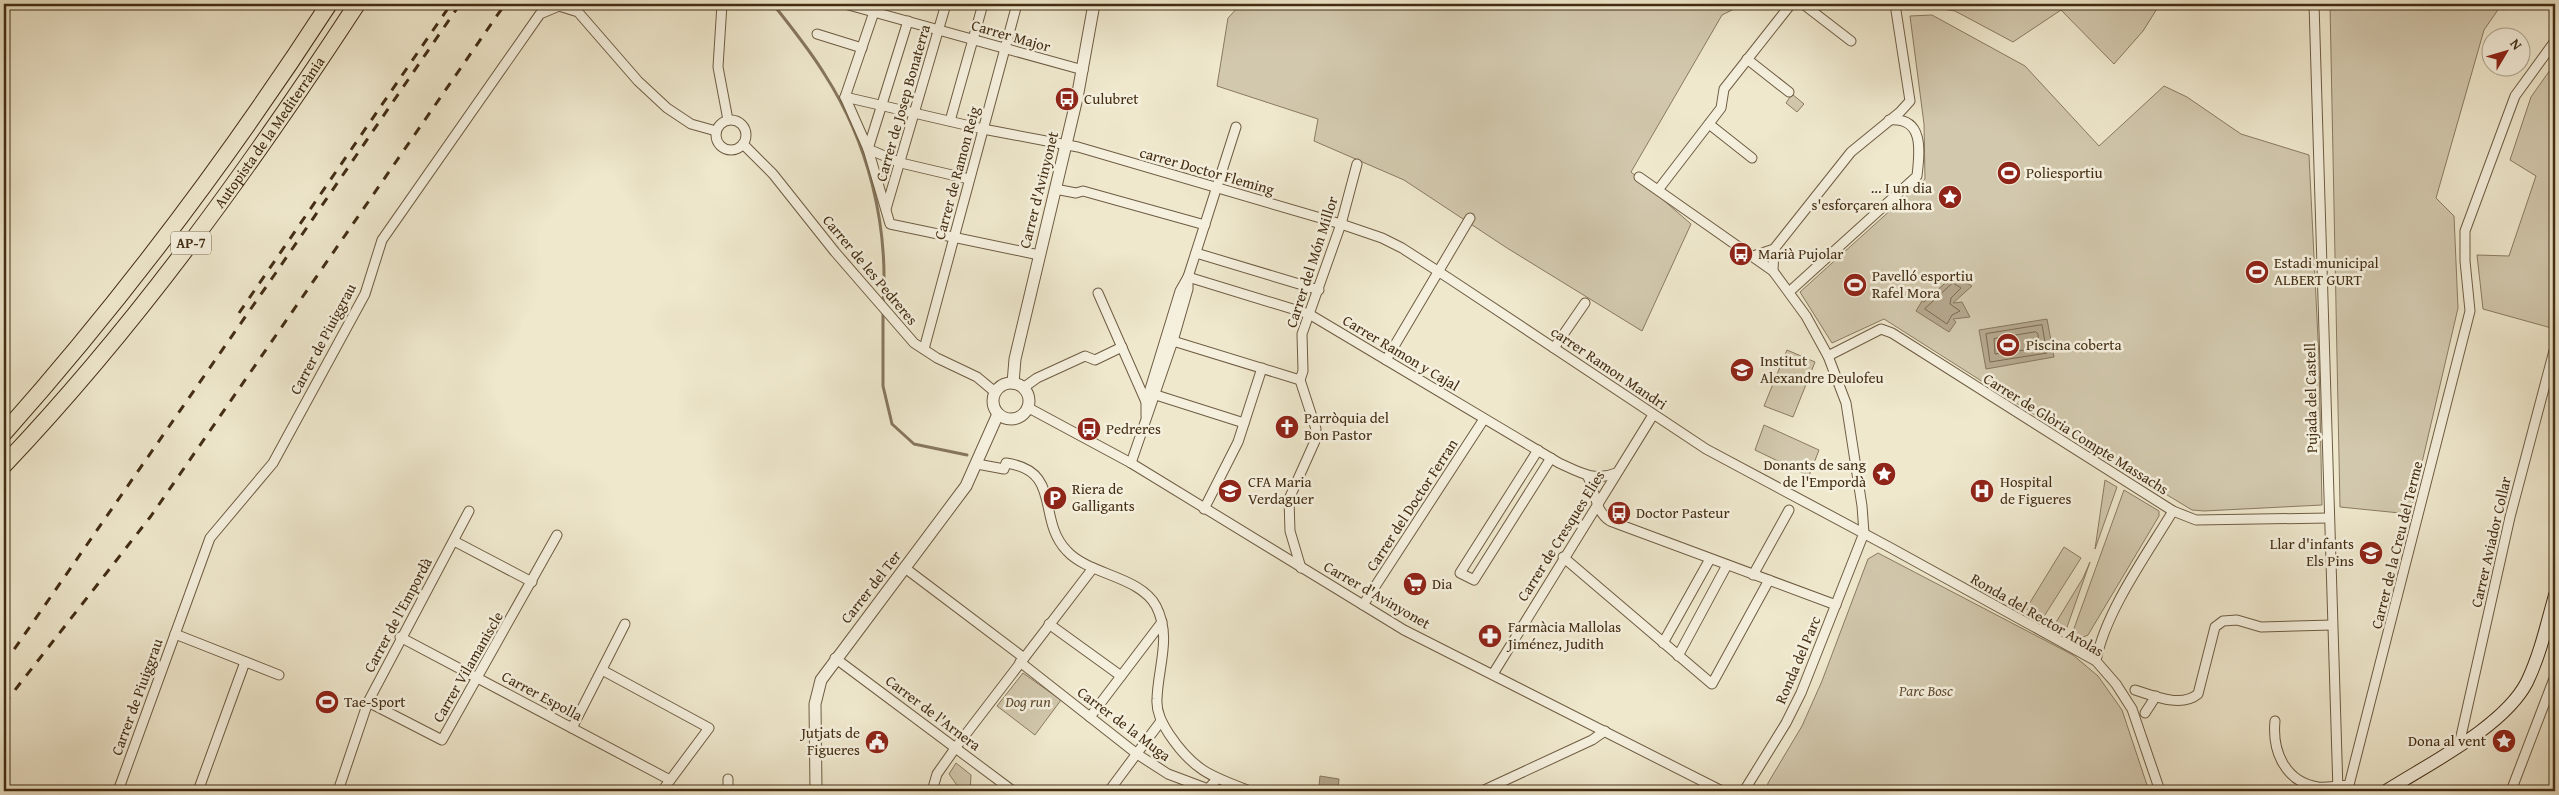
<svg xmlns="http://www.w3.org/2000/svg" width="2559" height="795" font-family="'Gentium Book Plus',serif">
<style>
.green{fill:#d2c8ad;stroke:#8a7a60}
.water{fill:#b5a88e;stroke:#87775d}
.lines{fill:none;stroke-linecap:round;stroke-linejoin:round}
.shore{stroke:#7c6a50;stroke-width:1}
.stream{stroke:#87775d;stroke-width:3}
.minor-casing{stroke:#6e5c42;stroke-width:11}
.tertiary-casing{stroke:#6e5c42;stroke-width:13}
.secondary-casing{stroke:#432d13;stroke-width:14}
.motorway-casing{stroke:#432d13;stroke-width:18}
.minor{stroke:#f5f0de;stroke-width:9}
.tertiary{stroke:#f5f0de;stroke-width:11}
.secondary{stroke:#f5f0de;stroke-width:12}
.motorway{stroke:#efe8cd;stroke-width:16}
.rail{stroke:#432d13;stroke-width:3;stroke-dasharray:9 9;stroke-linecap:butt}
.labels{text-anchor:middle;stroke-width:5;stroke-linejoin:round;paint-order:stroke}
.shield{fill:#f5f0de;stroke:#786850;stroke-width:1}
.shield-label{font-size:14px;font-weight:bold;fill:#432d13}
.street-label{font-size:15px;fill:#432d13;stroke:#f5f0de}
.poi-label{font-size:15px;fill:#432d13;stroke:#f5f0de;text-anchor:start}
.park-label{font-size:15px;font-style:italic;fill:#604c32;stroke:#f5f0de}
</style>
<rect width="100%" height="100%" fill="#efe8cd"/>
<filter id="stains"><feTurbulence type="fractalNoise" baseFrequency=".004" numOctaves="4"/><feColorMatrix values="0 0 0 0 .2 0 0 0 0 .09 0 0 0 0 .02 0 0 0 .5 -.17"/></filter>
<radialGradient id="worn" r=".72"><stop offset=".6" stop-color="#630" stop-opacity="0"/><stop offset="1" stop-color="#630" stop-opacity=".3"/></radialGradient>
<g class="green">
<path d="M1241,4H1744L1722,15L1631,172L1691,224L1642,331L1507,248L1404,180L1314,141L1318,119L1217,86L1228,18Z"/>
<path d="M1912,4H2160L2143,31L2114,64L2061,10L2013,42L1955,11Z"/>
<path d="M2330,4H2502L2484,30L2436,198L2454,216L2458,308L2410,514L2340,507Z"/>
<path d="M1932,15L2025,66L2099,146L2164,86L2187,97L2241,134L2309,155L2319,359L2322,505L2204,511L2192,510L2035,415L1884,319L1832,343L1800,292L1925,179L1924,124L1910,16Z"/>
<path d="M2555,63V329L2483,309L2477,255L2509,256L2536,176L2510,160L2531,97Z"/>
<path d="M1792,94L1804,104L1797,112L1786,103Z"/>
<path d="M1787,350L1815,362L1793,417L1764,406Z"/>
<path d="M1764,425L1819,450L1809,476L1755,450Z"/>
<path d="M2105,480L2117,487L2095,549Z"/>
<path d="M2124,490L2159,511V516L2088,635L2081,638L2072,634Z"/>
<path d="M2064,547L2081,558L2043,618L2026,609Z"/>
<path d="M1878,553L2073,655L2098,676L2122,710L2149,791L1767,790L1768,783L1802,726L1822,681L1868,559Z"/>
<path d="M2090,562L2066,630L2055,624L2083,578Z"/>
<path d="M1023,673L1061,700L1035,735L997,706Z"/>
<path d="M956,763L971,775L970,791H961L949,774Z"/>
</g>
<g class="water">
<path d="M1953,276L1972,286L1953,303L1962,302L1970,317L1953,319L1956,322L1949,332L1916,311L1922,301L1924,302Z"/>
<path d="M2047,319L2054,357L1986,369L1979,330Z"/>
<path d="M1320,776L1339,779L1338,789L1319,786Z"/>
</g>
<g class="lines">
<g class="shore">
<path d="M1953,283L1961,288L1951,298L1950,304L1960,311L1952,315L1947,324L1925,309Z"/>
<path d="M2042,325L2047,353L1990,362L1986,334Z"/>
<path d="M2036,332L2038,334L2039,348L1995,354L1994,339Z"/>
</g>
<g class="stream">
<path d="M773,4C791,27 810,50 825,75C868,142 889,225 883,305"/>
<path d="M883,311V386L892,424L914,444L967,455"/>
</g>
<g class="minor-casing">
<g id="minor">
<path d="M722,4L718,67L728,120"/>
<path d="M845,4L1083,70"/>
<path d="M1803,4L1851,41"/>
<path d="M2314,4L2338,791"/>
<path d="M908,21L868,149L901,163L969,179"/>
<path d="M817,34L862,48"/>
<path d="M1747,59L1789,92"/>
<path d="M845,97L983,129L1078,147L1341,224L1382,238L1402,248L1450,279L1706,449L1891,548L2096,661L2116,684L2132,709L2160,791"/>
<path d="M845,97L868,149L890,224L1039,255"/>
<path d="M845,97L874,12"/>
<circle cx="731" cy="135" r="15"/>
<path d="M950,121L983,4"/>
<path d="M1709,124L1752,158"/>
<path d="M743,144L773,174L835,252L914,343L937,358L977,377L995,392"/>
<path d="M1639,177L1773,271L1806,316L1828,356L1846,403L1862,506L1864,533L1801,693L1786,723L1744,791"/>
<path d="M1055,189L1076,193L1083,191L1205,225"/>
<path d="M1658,190L1721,108L1724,89L1791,4"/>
<path d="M886,209L946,4"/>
<path d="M1196,253L1319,290"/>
<path d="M1753,256L1774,249L1851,152L1900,112L1910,101L1895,4"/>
<path d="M1773,271L1774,249"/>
<path d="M1188,277L1309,314L1559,463C1579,472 1594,482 1616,473"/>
<path d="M1789,292L1917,176C1920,150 1924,117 1889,120"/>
<path d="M1098,293L1146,402"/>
<path d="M1173,341L1300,380"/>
<path d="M1554,348L1585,303"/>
<path d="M924,349L1017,4"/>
<path d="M1828,356L1881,329L1892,333L2173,511L2196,520L2329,518"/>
<path d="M1386,360L1470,218"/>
<path d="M1023,388L1037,378L1085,356L1095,360L1122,347"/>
<path d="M1156,395L1244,423"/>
<path d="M1027,407L1131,463L1404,630L1722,791"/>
<path d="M1146,416V402L1180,291L1188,277L1236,127"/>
<path d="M1538,450L1460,573L1474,580L1551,458"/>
<path d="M1131,463L1173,341L1188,289V277"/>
<path d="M977,464L1004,469L1006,463C1063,471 1036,519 1067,551C1089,575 1140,576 1156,606C1172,637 1158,666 1157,699C1156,712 1162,723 1169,734C1193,770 1210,776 1250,791"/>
<path d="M1588,477C1596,493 1595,511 1610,521L1836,605"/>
<path d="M1204,509L1238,442L1262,368"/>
<path d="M454,541L532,582"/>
<path d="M1563,557L1712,684L1769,580"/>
<path d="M905,568L1024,658"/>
<path d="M1301,568L1290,531L1289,499L1315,441L1316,429L1300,380L1303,371L1302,334L1341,224L1357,164"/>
<path d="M1753,575L1789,510"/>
<path d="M1363,605L1484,419"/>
<path d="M1049,624L1121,676"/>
<path d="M175,634L279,675"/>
<path d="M400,637L670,780"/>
<path d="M1663,643L1710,559"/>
<path d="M1678,656L1727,565"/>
<path d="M835,658L1013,791"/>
<path d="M2096,661C2105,612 2147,554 2173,511"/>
<path d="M1020,662L1137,754L1168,774L1208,789L1217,779"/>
<path d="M602,670L709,728L662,791"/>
<path d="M1493,674L1653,415"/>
<path d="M2135,690C2154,696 2181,708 2198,694L2215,627L2223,621L2237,620L2261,627L2332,625"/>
<path d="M368,702L442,740L557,535"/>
<path d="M2145,713L2156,696"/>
<path d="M1090,717L1162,622"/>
<path d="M2275,721C2272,751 2285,782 2318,787C2328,788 2339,786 2349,785L2470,311L2465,261V231L2515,96L2555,41"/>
<path d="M572,728L625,624"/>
<path d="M2459,745L2510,517L2555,347"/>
<path d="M728,779V791"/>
<path d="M118,791L210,538L273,463L365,294L382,240L540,14L559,6L578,12L638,81L667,108L691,124L716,131"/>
<path d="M198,791L245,662"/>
<path d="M338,791L368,702L469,511"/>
<path d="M932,791L937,774L956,747L1093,568"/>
<path d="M1109,791L1161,721"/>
<path d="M1482,791L1592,740L1605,731"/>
<path d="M2511,791L2555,676"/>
</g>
</g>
<g class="tertiary-casing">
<g id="tertiary">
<path d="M1013,383L1015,359L1077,98L1094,4"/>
<circle cx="1011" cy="401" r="18"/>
<path d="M816,791L815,704L821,680L966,486L998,414"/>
</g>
</g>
<g class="secondary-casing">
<path id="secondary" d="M2386,791C2428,764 2504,727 2527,682C2540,655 2547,624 2555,595"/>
</g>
<g class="motorway-casing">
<g id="motorway">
<path d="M4,433C124,298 231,155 329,4"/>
<path id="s1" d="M4,465C138,324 251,166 357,4"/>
</g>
</g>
<use href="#minor" class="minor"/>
<use href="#tertiary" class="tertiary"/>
<use href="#secondary" class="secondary"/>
<use href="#motorway" class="motorway"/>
<g class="rail">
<path d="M239,313L451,4"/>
<path d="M4,664L275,274L460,4"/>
<path d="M4,704L151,516L505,4"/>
</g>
</g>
<defs>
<g id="bus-disc" transform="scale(1.25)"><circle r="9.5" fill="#8f2418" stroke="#f5f0de"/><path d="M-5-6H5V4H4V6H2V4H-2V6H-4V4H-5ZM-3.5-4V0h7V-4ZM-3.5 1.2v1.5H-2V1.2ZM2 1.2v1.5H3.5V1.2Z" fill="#fff"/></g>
<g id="stadium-disc" transform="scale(1.25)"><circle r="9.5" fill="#8f2418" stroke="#f5f0de"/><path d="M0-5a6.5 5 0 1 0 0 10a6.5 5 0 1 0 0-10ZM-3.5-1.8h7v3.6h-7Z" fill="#fff"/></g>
<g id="sight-disc" transform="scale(1.25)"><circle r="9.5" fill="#8f2418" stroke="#f5f0de"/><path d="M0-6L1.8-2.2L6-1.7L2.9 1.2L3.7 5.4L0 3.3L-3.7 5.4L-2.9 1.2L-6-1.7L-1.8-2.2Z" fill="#fff"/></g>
<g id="school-disc" transform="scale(1.25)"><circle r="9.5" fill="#8f2418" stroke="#f5f0de"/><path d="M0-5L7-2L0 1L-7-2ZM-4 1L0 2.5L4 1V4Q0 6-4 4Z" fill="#fff"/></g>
<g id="church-disc" transform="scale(1.25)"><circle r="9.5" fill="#8f2418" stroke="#f5f0de"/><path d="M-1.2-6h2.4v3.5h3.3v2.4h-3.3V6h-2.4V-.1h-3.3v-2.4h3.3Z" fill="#fff"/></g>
<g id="hospital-disc" transform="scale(1.25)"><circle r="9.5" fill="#8f2418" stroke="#f5f0de"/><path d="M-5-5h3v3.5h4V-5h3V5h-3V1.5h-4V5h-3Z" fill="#fff"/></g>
<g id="parking-disc" transform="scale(1.25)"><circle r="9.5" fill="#8f2418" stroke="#f5f0de"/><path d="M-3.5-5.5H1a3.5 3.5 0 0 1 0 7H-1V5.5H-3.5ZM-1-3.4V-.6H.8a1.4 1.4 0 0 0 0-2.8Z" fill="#fff"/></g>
<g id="supermarket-disc" transform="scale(1.25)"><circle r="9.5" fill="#8f2418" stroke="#f5f0de"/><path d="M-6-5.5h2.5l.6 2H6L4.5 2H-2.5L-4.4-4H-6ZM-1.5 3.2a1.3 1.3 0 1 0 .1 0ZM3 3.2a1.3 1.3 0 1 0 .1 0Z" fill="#fff"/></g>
<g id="pharmacy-disc" transform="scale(1.25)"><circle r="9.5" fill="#8f2418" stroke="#f5f0de"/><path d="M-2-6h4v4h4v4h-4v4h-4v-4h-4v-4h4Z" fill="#fff"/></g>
<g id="civic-disc" transform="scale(1.25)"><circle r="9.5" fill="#8f2418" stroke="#f5f0de"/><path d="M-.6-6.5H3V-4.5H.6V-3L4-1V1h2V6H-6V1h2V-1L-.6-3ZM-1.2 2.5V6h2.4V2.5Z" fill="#fff"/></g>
</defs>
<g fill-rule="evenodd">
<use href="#bus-disc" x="1067" y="99"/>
<use href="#stadium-disc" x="2009" y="173"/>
<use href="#sight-disc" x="1950" y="197"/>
<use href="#bus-disc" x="1741" y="254"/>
<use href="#stadium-disc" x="2257" y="272"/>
<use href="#stadium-disc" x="1855" y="285"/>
<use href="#stadium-disc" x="2008" y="345"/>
<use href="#school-disc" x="1742" y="370"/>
<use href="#church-disc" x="1287" y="427"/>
<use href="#bus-disc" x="1089" y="429"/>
<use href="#sight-disc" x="1884" y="474"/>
<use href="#school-disc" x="1230" y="491"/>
<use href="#hospital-disc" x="1982" y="491"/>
<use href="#parking-disc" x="1055" y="498"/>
<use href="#bus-disc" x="1619" y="513"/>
<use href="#school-disc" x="2371" y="553"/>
<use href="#supermarket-disc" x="1415" y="584"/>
<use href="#pharmacy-disc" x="1490" y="636"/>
<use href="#stadium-disc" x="327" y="702"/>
<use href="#sight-disc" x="2504" y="741"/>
<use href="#civic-disc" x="877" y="742"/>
</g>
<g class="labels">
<rect class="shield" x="171" y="231.5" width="40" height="23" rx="4"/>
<g class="shield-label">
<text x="191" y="248">AP-7</text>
</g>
<g class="street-label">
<text transform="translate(1011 36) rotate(16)" y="5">Carrer Major</text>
<text transform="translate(903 103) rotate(-74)" y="5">Carrer de Josep Bonaterra</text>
<text dy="5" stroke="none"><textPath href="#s1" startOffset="426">Autopista de la Mediterrània</textPath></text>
<text transform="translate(1207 171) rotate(16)" y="5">carrer Doctor Fleming</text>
<text transform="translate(957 173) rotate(-75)" y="5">Carrer de Ramon Reig</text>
<text transform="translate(1039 190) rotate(-76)" y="5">Carrer d'Avinyonet</text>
<text transform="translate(1312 262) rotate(-72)" y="5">Carrer del Món Millor</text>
<text transform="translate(870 270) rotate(50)" y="5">Carrer de les Pedreres</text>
<text transform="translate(323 339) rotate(-62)" y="5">Carrer de Piuiggrau</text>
<text transform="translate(1401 353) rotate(31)" y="5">Carrer Ramon y Cajal</text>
<text transform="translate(1609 368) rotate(34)" y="5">carrer Ramon Mandri</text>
<text transform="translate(2311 398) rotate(-91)" y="5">Pujada del Castell</text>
<text transform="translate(2076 434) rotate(32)" y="5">Carrer de Glòria Compte Massachs</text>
<text transform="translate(1412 505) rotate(-57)" y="5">Carrer del Doctor Ferran</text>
<text transform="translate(1561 536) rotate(-58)" y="5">Carrer de Cresques Elies</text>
<text transform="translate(2491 542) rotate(-77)" y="5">Carrer Aviador Collar</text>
<text transform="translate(2397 545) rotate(-76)" y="5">Carrer de la Creu del Terme</text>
<text transform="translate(871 587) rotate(-52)" y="5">Carrer del Ter</text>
<text transform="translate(1377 595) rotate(30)" y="5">Carrer d'Avinyonet</text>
<text transform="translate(398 615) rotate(-62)" y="5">Carrer de l'Empordà</text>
<text transform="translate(2037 615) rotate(30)" y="5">Ronda del Rector Arolas</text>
<text transform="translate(1798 660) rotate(-67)" y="5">Ronda del Parc</text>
<text transform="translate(468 667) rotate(-60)" y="5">Carrer Vilamaniscle</text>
<text transform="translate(542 696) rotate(28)" y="5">Carrer Espolla</text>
<text transform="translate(137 697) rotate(-70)" y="5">Carrer de Piuiggrau</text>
<text transform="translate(933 713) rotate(37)" y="5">Carrer de l'Arnera</text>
<text transform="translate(1124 724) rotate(37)" y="5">Carrer de la Muga</text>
</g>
<g class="poi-label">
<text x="1084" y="104">Culubret</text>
<text x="2026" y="178">Poliesportiu</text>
<text x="1932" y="193" text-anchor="end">... I un dia<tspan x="1932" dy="17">s'esforçaren alhora</tspan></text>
<text x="1758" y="259">Marià Pujolar</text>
<text x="2274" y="268">Estadi municipal<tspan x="2274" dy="17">ALBERT GURT</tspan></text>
<text x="1872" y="281">Pavelló esportiu<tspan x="1872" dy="17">Rafel Mora</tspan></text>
<text x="2026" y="350">Piscina coberta</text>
<text x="1760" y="366">Institut<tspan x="1760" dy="17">Alexandre Deulofeu</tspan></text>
<text x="1304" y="423">Parròquia del<tspan x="1304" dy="17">Bon Pastor</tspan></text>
<text x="1106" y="434">Pedreres</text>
<text x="1866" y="470" text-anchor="end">Donants de sang<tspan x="1866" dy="17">de l'Empordà</tspan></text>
<text x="1248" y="487">CFA Maria<tspan x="1248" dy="17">Verdaguer</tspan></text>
<text x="2000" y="487">Hospital<tspan x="2000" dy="17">de Figueres</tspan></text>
<text x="1072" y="494">Riera de<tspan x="1072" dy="17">Galligants</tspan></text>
<text x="1636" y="518">Doctor Pasteur</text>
<text x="2354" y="549" text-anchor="end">Llar d'infants<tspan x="2354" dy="17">Els Pins</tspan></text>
<text x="1432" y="589">Dia</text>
<text x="1508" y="632">Farmàcia Mallolas<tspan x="1508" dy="17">Jiménez, Judith</tspan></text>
<text x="344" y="707">Tae-Sport</text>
<text x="860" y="738" text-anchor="end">Jutjats de<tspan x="860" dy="17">Figueres</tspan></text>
<text x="2486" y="746" text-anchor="end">Dona al vent</text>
</g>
<g class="park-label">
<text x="1926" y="696">Parc Bosc</text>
<text x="1028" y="707">Dog run</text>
</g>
</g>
<rect width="2559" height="795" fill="none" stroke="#efe8cd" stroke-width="20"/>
<rect x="5" y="5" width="2549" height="785" fill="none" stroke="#432d13" stroke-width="2.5"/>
<rect x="10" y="10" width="2539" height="775" fill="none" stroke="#432d13"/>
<g transform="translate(2506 52) rotate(52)"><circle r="24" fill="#f5f0de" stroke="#aea28d"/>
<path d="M0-4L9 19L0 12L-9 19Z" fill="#8f2418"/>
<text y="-8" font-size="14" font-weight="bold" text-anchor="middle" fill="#432d13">N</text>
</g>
<rect width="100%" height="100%" filter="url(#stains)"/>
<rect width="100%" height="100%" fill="url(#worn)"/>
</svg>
